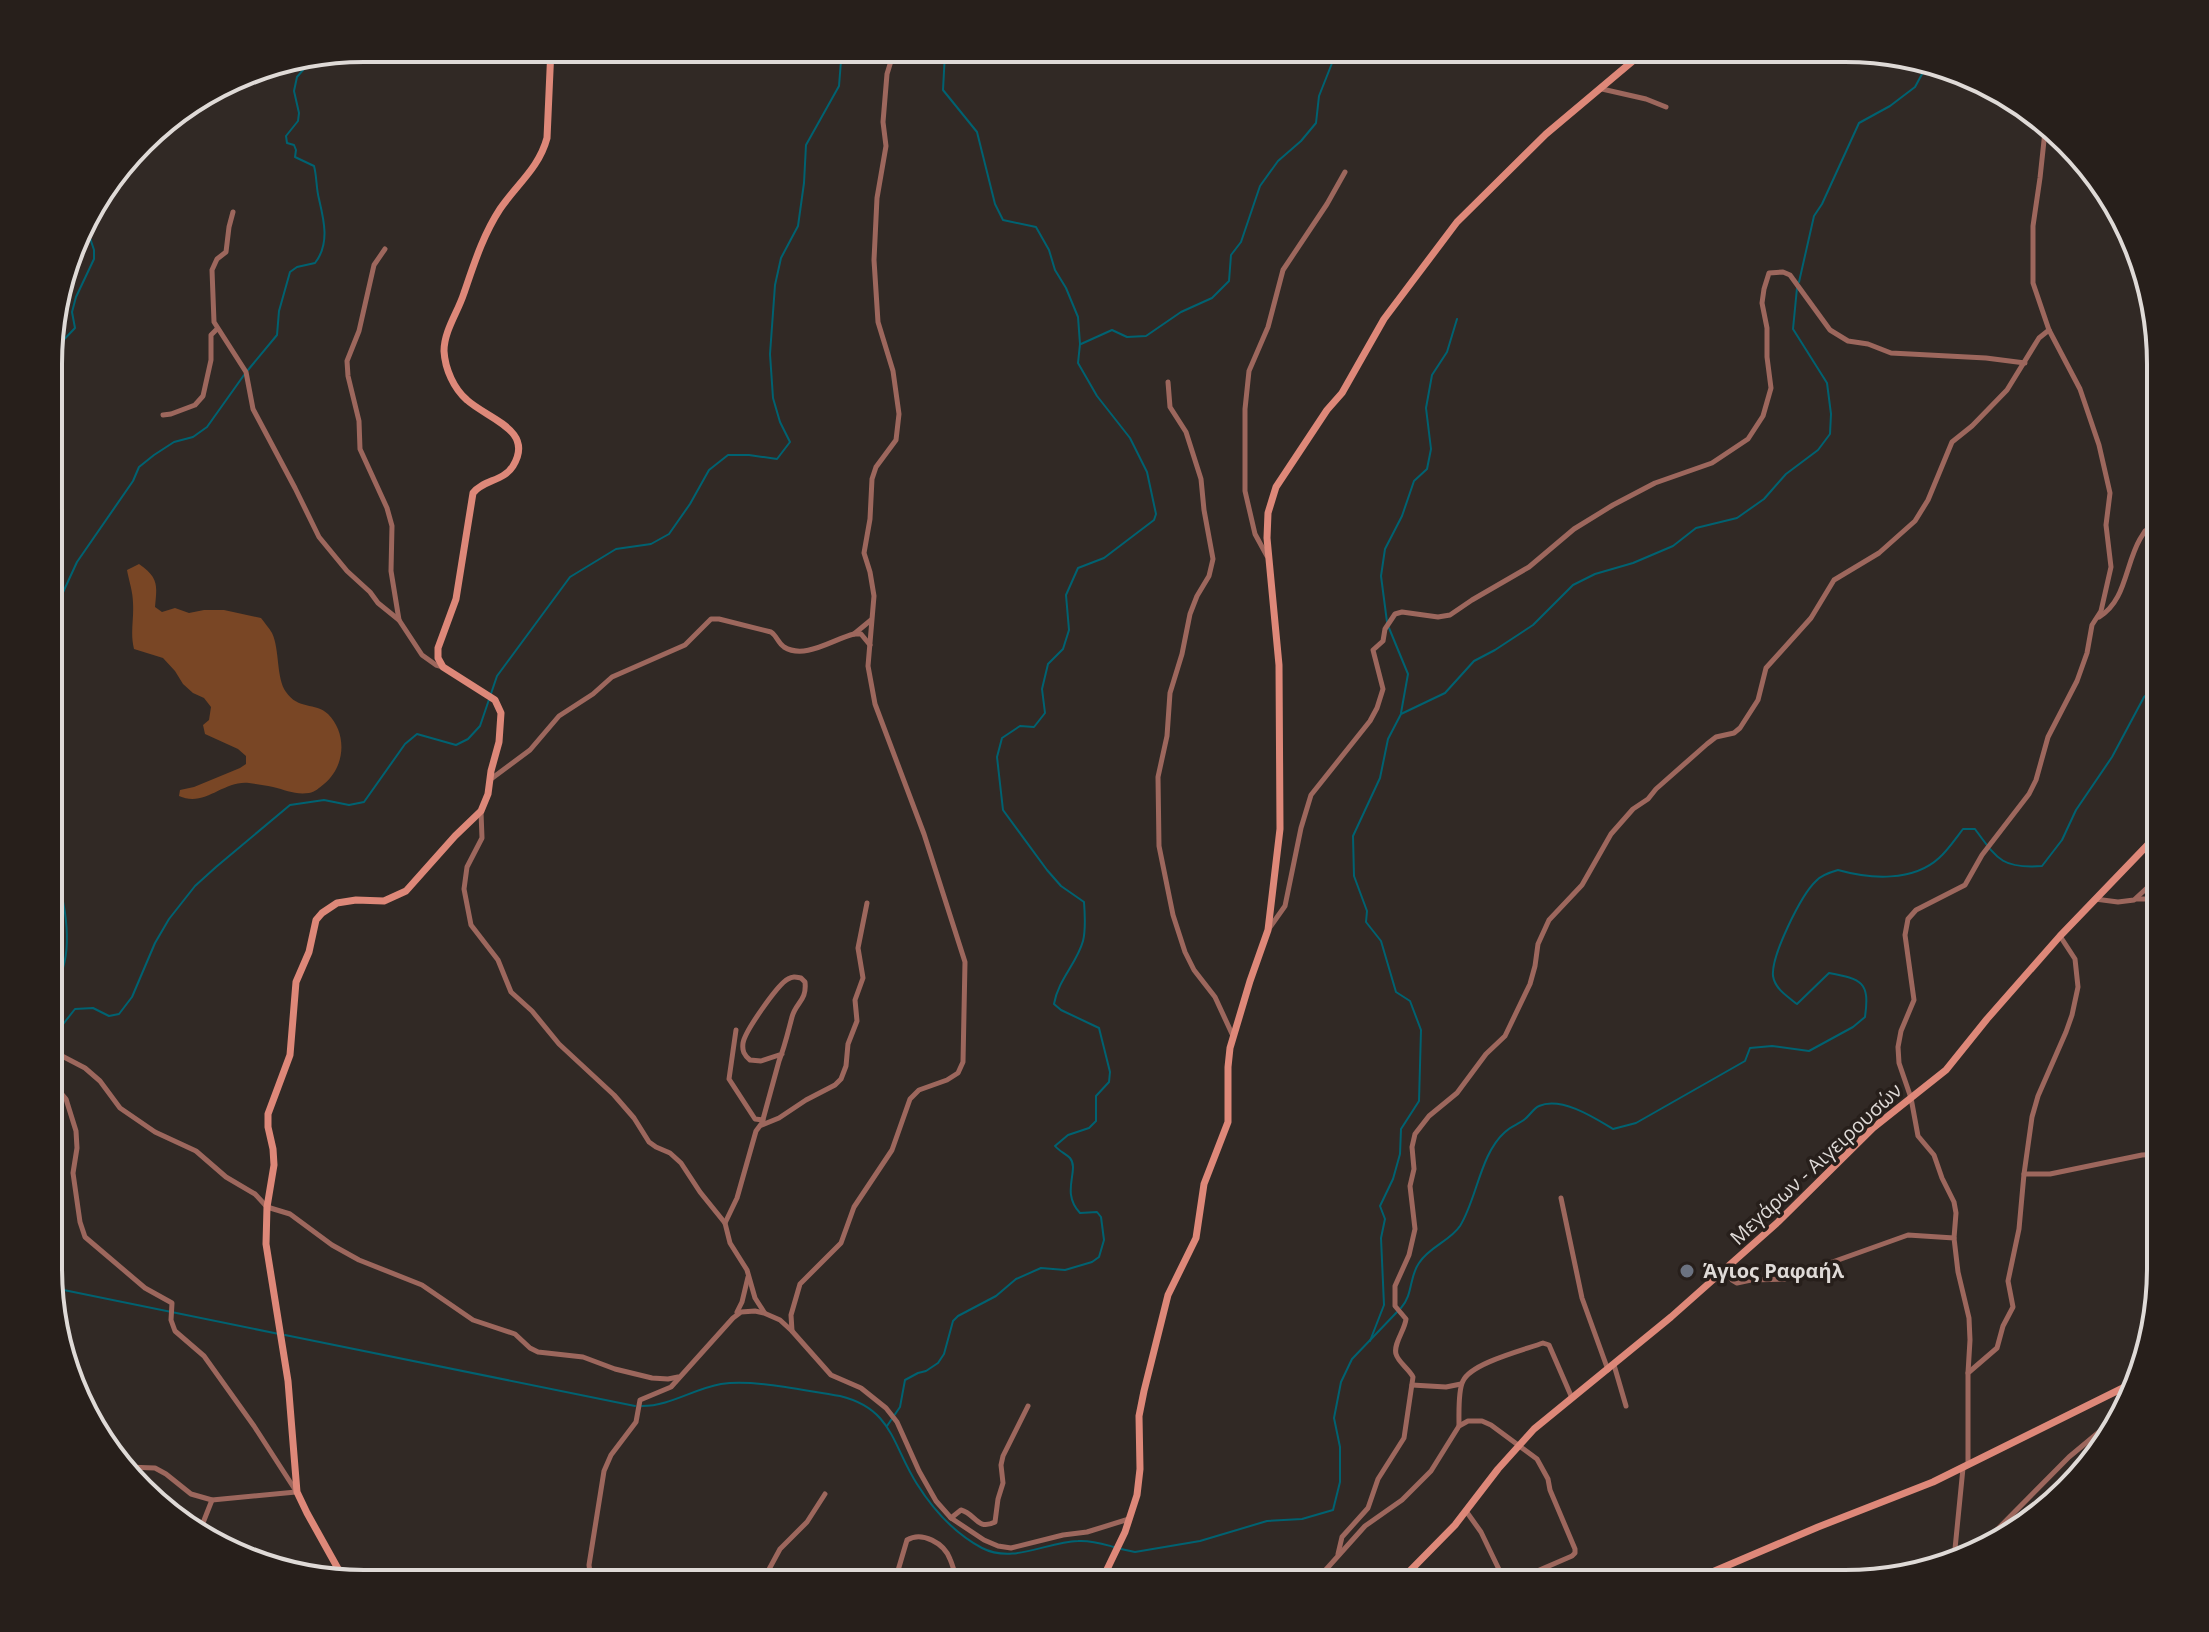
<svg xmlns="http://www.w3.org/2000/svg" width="2209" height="1632" font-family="'Open Sans',sans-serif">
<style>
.green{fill:#794625}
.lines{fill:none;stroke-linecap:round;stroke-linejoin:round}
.stream{stroke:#006271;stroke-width:2}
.street{stroke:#9d675d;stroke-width:5}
.secondary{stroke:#de8879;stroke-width:7}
.worship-dot{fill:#6b7280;stroke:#271f1b;stroke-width:3}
.labels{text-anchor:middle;stroke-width:7;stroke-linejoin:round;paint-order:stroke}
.street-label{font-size:20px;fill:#dfdad7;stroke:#271f1b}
.poi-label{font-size:20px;font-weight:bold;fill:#dfdad7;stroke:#271f1b;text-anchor:start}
.rim{fill:none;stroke:#dfdad7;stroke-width:4}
</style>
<rect width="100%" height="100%" fill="#312925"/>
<path class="green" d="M139,564C159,578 157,585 155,607L162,612L175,608L189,613L204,610H224L261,618C264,622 269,628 272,633C280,650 276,678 286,692C298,710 315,702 328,714C347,733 346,766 324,784C319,788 315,792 309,793C295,795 286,790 273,787C265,785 257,784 249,783C223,780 205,808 179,796L180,790L194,787L240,768L246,764V756L238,749L205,734L203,725L209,720L211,707L204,698L193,693L183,684L175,671L163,658L134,649C130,633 134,620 133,603C133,592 129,581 127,570Z"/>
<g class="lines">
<g class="stream">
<path d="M89,210L105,197L102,192"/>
<path d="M1799,282L1814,216L1822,204L1859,123L1890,106L1915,87L1928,63"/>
<path d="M1081,344L1112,330L1127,337L1146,336L1181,312L1212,298L1229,281L1231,255L1241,242L1260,186L1278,161L1301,141L1316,123L1319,96L1338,48"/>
<path d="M248,370L277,335L279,311L290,272L297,267L315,263C330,244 324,220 319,199C316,188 317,177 314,166L295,157L296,150L294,145L287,143L286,136L298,121L299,113L294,91L297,77L315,56"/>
<path d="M51,387L56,382L53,359L56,348L75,328L72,312L76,297L94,259V250L85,223"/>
<path d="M50,605L59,601L77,562L133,481L139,467L154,455L174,442L193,437L207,427L244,375"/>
<path d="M1387,622L1381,576L1385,549L1402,516L1414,481L1427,469L1431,449L1426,408L1432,375L1447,352L1457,319"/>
<path d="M1389,628L1408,674L1401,713"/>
<path d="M50,652L60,655"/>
<path d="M50,692C64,670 67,660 50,639"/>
<path d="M50,806C63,784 59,767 50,744"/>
<path d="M49,990C55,983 60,977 63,968C73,935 62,887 50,855"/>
<path d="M49,1042L75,1009L93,1008L109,1016L119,1014L132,997L155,943L169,919L195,886L216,867L290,805L324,800L349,805L364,802L405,744L417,734L456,745L468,739L480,726L497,676L570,577L616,549L651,544L669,534L690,504L709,470L728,455H749L777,459L790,442L780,422L773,398L770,354L775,285L781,258L798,226L804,183L806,145L839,86L842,48"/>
<path d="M49,1287L279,1334"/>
<path d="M1401,1308C1413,1295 1409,1277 1419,1263C1429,1247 1450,1241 1460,1226C1477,1199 1480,1154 1505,1132C1511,1126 1519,1124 1525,1119C1530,1115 1534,1108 1539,1106C1561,1096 1595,1118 1613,1129L1636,1123L1745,1061L1750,1048L1772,1046L1809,1051L1853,1027L1865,1017C1870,982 1862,979 1829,973L1797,1004C1788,997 1775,989 1773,976C1771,956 1801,895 1816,881C1821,875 1831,872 1838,870C1870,879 1913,882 1939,858C1948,850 1956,838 1963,829H1975C1997,859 2002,869 2042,866L2062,840L2076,810L2112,757L2144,697L2161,682"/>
<path d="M285,1335L635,1406"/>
<path d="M1370,1341L1384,1305L1381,1238L1385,1219L1380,1206L1393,1179L1400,1154L1401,1129L1419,1101L1421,1030L1410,1001L1396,992L1381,941L1366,922L1367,911L1354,876L1353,836L1380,778L1388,739L1401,714L1445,693L1474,661L1495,650L1533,625L1573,585L1595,574L1633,563L1673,546L1696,528L1737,518L1764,499L1786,474L1818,450L1830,434L1831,414L1827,383L1793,329L1797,288"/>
<path d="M642,1406C670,1406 693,1389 721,1384C755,1379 804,1391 840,1396C893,1409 892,1445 917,1484C934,1511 954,1533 982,1548C1013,1564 1046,1542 1078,1541C1091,1540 1103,1544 1114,1547"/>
<path d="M887,1426L900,1407L905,1380L918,1373L926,1371L938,1363L944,1354L953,1321L958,1316L996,1296L1016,1279L1041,1268L1065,1270L1092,1262L1099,1257L1104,1240L1101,1217L1097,1212L1080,1213C1060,1192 1080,1170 1070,1158C1066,1154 1059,1151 1055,1146L1068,1135L1089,1128L1096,1121V1096L1109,1082L1110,1072L1099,1028L1061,1010L1054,1004C1058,980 1077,963 1083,941C1086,929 1085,915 1084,902L1061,886L1047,870L1003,810L997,757L1002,738L1020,726L1034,727L1045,713L1042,689L1048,664L1063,649L1069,630L1066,595L1078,568L1104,558L1154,520L1156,514L1147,472L1130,438L1097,396L1078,363L1080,344L1078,317L1066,288L1055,270L1049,250L1036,227L1003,220L995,204L977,132L943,90L945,53L943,48"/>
<path d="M1121,1549L1135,1552L1200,1541L1267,1521L1302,1519L1333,1510L1340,1482V1447L1334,1418L1341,1382L1352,1359L1397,1312"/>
</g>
<g class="street">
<path d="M1602,89L1646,99L1666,107"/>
<path d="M233,212L229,227L226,252L217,259L212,270L214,322L246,372L253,409L295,488L319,537L347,571L370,592L378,603L399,620"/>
<path d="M385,249L374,265L359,331L347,361L348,376L359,421L360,449L387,508L392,526L391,571L399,620L422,655L436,665L443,667"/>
<path d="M1168,382L1170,407L1186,432L1201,479L1204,510L1213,559L1209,576L1197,596L1190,614L1182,654L1170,693L1167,736L1158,777L1159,846L1173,915L1185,952L1194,970L1215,997L1233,1036"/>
<path d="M163,415L171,414L195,405L203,396L211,360V335L217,329"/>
<path d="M1267,556L1255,534L1245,491V409L1249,371L1268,327L1283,270L1327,204L1345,172"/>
<path d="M2099,617C2126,601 2125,565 2140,539L2145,531L2161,520"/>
<path d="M854,634L871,620"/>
<path d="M491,779L530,750L559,716L593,694L612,677L685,645L711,619H719L771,632C777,636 778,643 784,647C805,660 833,639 854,634H861L870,645"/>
<path d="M481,812L482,838L467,867L464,889L471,925L498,960L511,992L532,1011L559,1044L614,1095L634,1118L649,1142L656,1147L670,1153L681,1163L700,1192L725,1223L730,1243L747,1270L755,1298L764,1312"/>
<path d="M2095,899L2118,902L2134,900L2161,875"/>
<path d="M2136,899H2161"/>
<path d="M1268,930L1285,906L1301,828L1311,795L1370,721L1377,708L1383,689L1373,650L1383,641L1385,629L1395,614L1402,612L1438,617L1450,615L1472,600L1529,567L1574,529L1613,505L1655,483L1712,463L1748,439L1763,416L1771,388L1767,357V328L1762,303L1764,289L1769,273L1783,272L1790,275L1830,330L1848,341L1868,344L1891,353L1986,358L2025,363"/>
<path d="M736,1030L729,1079L755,1119L763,1120"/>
<path d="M49,1053L62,1056L85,1068L100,1081L120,1108L155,1132L196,1151L226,1177L255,1194L267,1207L290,1214L332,1245L359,1260L422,1285L473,1320L515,1334L530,1348L538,1352L583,1357L615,1369L652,1378L668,1379L678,1377"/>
<path d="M49,1079L66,1099L76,1131L77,1148L73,1173L80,1222L85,1237L145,1288L172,1303L171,1320L175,1331L204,1356L254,1426L296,1491"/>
<path d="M762,1125L779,1118L806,1100L835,1085L841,1079L846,1066L848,1044L857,1021L855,1000L863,978L858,948L867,903"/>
<path d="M2024,1174H2050L2142,1155L2160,1154"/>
<path d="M1561,1198L1582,1298L1608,1370"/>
<path d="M725,1223L737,1198L756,1131L762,1123L779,1061C785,1046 788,1032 792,1017C796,1002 807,1001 805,982L801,978C796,977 793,976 788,979C778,984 745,1031 743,1043C742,1051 744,1055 750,1060L761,1061L782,1054"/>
<path d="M1954,1238L1956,1213L1954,1202L1942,1178L1934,1155L1918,1136L1911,1098L1899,1063L1898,1047L1901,1031L1914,1000L1905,935L1908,919L1916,910L1965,885L1982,855L2029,794L2036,780L2048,737L2077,681L2087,653L2092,625L2101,611L2111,567L2106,525L2110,493L2099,445L2080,389L2049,330L2033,283V226L2040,178L2046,122"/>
<path d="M1725,1269L1732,1280L1737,1283L1751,1280L1785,1279L1908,1235L1954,1238L1958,1272L1969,1318L1970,1340L1968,1373"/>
<path d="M737,1312L742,1302L748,1277"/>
<path d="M792,1331L791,1315L800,1284L841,1243L854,1207L892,1150L910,1099L919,1090L947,1080L958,1073L963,1062L965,962L924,834L875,704L868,666L874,596L870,572L864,553L870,519L872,479L876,467L896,440L899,414L893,371L878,322L874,260L877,198L886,146L883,122L887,74L895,48"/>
<path d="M1614,1365L1626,1406"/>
<path d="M1412,1385L1446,1387L1461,1384"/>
<path d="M1459,1425C1459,1414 1458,1390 1463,1381C1471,1363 1524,1350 1543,1343L1549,1345L1572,1398"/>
<path d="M1968,1465V1373L1997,1348L2003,1326L2013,1307L2008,1281L2019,1229L2024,1174L2032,1117L2038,1096L2066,1032L2072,1015L2078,987L2075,959L2060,936"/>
<path d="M126,1467L155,1468L166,1474L191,1494L212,1500L296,1492"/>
<path d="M1466,1511L1481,1532L1506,1584"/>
<path d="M951,1518L961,1510C976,1514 977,1531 995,1522L998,1499L1003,1483L1001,1465L1003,1456L1028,1406"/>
<path d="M199,1533L212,1500"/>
<path d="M1338,1554L1342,1537L1368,1508L1378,1479L1404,1438L1413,1377C1409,1369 1398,1362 1396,1354C1393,1344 1405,1330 1406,1319L1395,1306V1286L1409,1255L1415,1229L1410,1186L1414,1169L1412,1147L1415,1134L1429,1116L1457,1093L1486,1054L1505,1036L1530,984L1535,966L1538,944L1549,920L1582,885L1611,834L1633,809L1648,799L1656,789L1707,744L1716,737L1734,733L1740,728L1758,700L1766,668L1811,618L1834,580L1879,553L1915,521L1928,500L1952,442L1972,426L2007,390L2039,338L2049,330"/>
<path d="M1973,1554L2069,1457L2123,1412"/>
<path d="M1954,1559L1963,1468"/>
<path d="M1414,1567L1429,1584"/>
<path d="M596,1583L590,1573L589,1565L604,1471L611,1455L636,1422L640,1400L671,1387L733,1318L741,1312L755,1311L764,1313L780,1320L792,1331L831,1375L861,1388L886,1408L897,1422L919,1471L936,1501L951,1518L984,1540L998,1546L1011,1548L1063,1535L1087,1532L1129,1519"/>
<path d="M761,1584L780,1549L807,1522L825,1494"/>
<path d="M894,1584L907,1540C922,1531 944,1543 950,1559C954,1568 954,1575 961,1584"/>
<path d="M1221,1584L1248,1578L1268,1584"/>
<path d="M1313,1584L1365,1526L1402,1500L1431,1471L1459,1426L1468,1421H1482L1491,1425L1537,1459L1548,1479L1550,1490L1575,1549V1553L1572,1556L1507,1584"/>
</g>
<g class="secondary">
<path d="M346,1583L307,1513L297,1492L288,1381L266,1244L267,1207L274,1165L273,1149L268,1127V1114L290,1055L296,982L309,952L316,920L322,913L337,903L356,900L384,901L406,891L455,836L481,811L488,794L491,771L499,742L501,713L495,700L443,667L438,658V648L456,599L473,493C483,480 504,481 513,466C535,430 488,419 467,400C454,389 445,369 444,351C444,331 458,312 464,293C474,264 483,235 500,209C517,184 539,168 547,138L551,48"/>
<path d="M1100,1584L1125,1532L1137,1495L1140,1469L1139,1416L1144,1391L1168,1295L1196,1238L1204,1184L1228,1122V1067L1230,1048L1250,981L1268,930L1280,829L1279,665L1267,538L1268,513L1276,487L1327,410L1342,393L1384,319L1457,222L1546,134L1647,49"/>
<path d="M1397,1584L1455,1525L1498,1469L1534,1429L1671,1317L1778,1222L1873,1128L1946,1070L1987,1019L2060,936L2161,831"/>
<path d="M1684,1584L1818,1527L1933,1482L2139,1380"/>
</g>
</g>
<circle class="worship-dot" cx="1687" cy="1271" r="8"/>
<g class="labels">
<g class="street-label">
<text transform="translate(1816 1164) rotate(-43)" y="7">Μεγάρων - Αιγειρουσών</text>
</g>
<g class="poi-label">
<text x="1703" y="1278">Άγιος Ραφαήλ</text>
</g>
</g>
<path d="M0 0H2209V1632H0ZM364 62H1845A302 302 0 0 1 2147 364V1268A302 302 0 0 1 1845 1570H364A302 302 0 0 1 62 1268V364A302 302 0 0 1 364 62Z" fill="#271f1b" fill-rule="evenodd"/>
<path class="rim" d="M364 62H1845A302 302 0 0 1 2147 364V1268A302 302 0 0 1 1845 1570H364A302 302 0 0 1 62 1268V364A302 302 0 0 1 364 62Z"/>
</svg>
